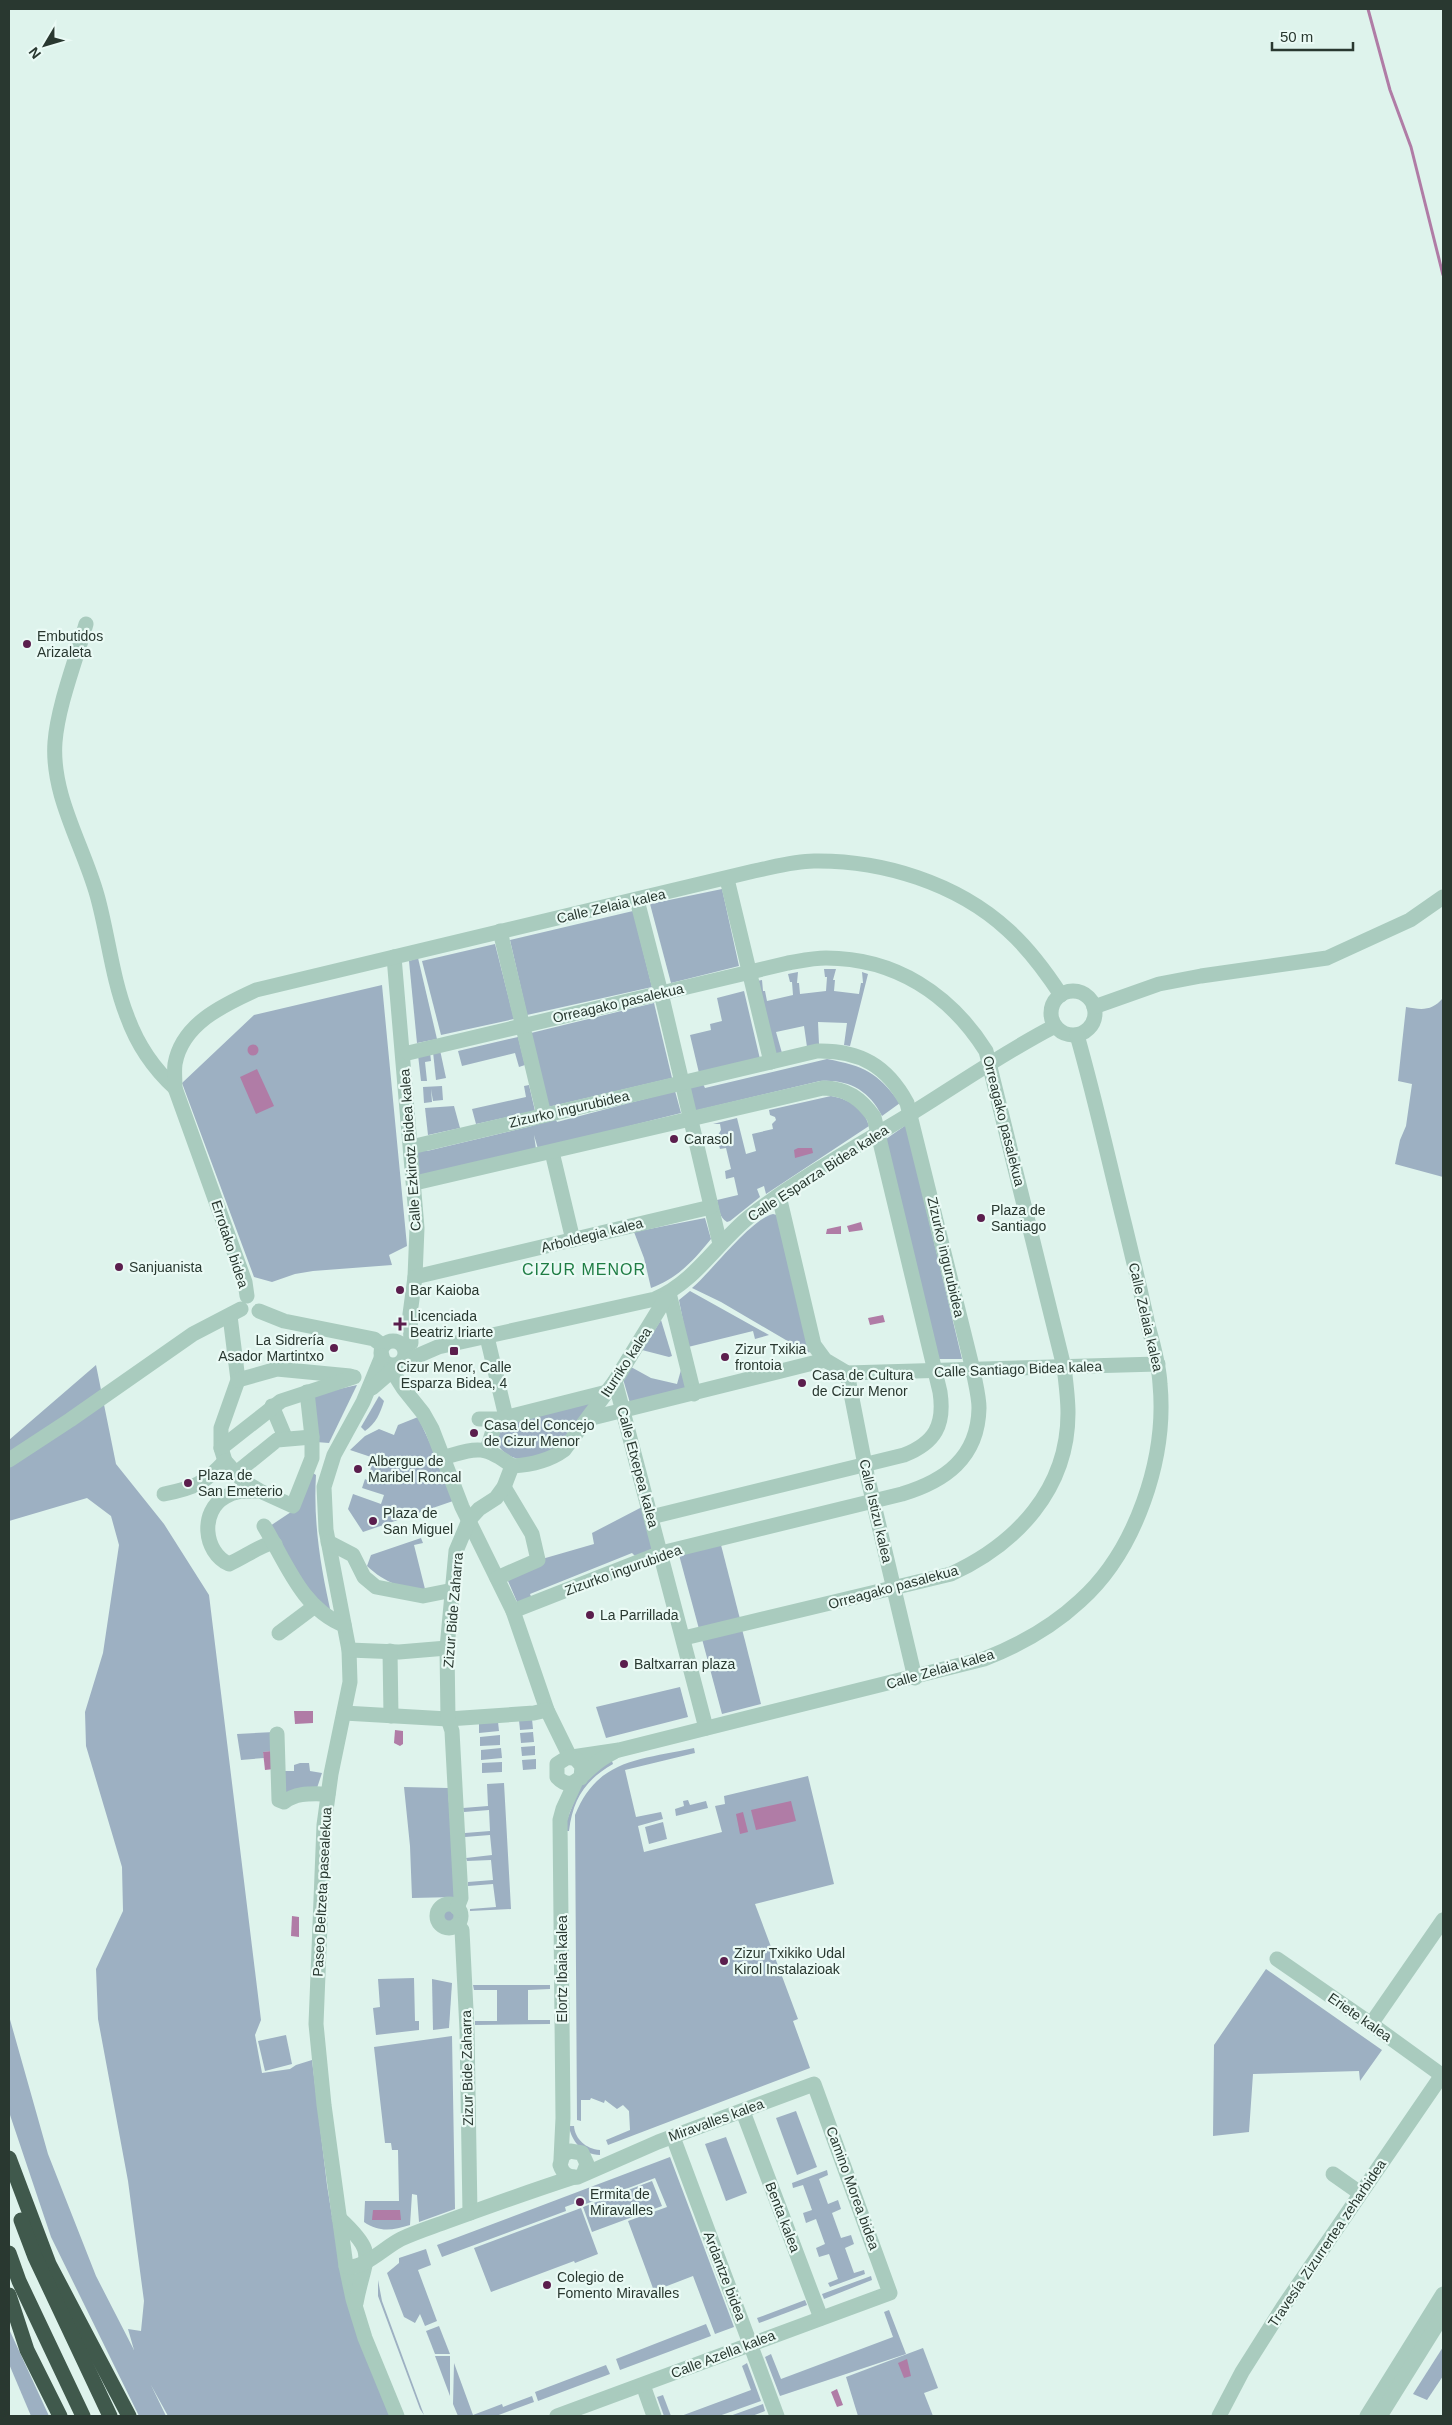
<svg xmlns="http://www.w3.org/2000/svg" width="1452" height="2425" font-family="Arial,sans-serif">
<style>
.green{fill:#9db0c2}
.water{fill:#b07ca6}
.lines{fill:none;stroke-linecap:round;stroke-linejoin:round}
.stream{stroke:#b07ca6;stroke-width:3}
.minor{stroke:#a9cbbe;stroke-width:15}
.highway{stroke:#40594c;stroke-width:15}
.poi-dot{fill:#5b1e4d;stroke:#eafaf5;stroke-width:2}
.labels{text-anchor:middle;stroke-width:4.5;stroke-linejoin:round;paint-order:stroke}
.poi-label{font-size:14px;fill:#293830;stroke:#eafaf5;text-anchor:start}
.street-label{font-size:14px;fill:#293830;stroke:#eafaf5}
.quarter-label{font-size:16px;letter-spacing:1px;fill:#1f7d44;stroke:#eafaf5}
</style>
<rect width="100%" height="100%" fill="#def3ec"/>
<g class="green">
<path d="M722,889L739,966L671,983L650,904Z"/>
<path d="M633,911L652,987L527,1015L510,940Z"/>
<path d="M495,944L514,1019L441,1035L422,961Z"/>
<path d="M418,958L437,1039L417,1043L409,961Z"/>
<path d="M824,969H836L833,980H835L834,991L859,994L861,983H863L862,972L868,974L850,1046L844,1045L847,1023L818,1022L819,1044L807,1047L804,1026L776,1032L782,1053L775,1054L757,981L762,980L763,991H765L767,1001L793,995L792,982H790L788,974L798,972L797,983H799L800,994L826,991L827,977H825Z"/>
<path d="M382,985L407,1246L389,1255L392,1265L313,1271L295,1274L272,1282L254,1277L182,1083L254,1015Z"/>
<path d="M744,991L760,1059L699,1073L690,1035L711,1030L710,1024L722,1021L717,998Z"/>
<path d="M1443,998V1177L1395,1164L1400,1140L1406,1126L1412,1084L1398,1081L1406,1007C1422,1010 1432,1011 1443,998Z"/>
<path d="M654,1003L672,1078L548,1107L531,1033Z"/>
<path d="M518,1037L525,1065L519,1067L515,1053L462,1066L458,1051Z"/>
<path d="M440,1050L446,1078L436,1080L433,1052Z"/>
<path d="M430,1052L431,1061L425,1062L427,1081H421L418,1055Z"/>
<path d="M827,1059C864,1066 877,1072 900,1103L882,1116C869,1090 848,1079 820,1081L694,1111L687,1087L703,1084L705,1088Z"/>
<path d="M529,1085L535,1111L476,1124L472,1109L526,1097L524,1086Z"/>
<path d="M442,1086L443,1100L433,1101L431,1089L432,1102L424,1103L423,1087Z"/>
<path d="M675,1091L681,1113L538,1149L534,1135L536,1149L419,1177L417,1150L427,1151L532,1126L555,1118L557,1122Z"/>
<path d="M831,1096C849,1099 864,1108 869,1126L766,1194L764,1186L757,1189L760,1197L730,1221L727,1222C719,1217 719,1209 717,1200L738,1195L734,1177L726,1179L725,1171L731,1169L726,1148L720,1149L718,1142L721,1139L718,1135L721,1130L720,1124H713L737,1118L746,1154L756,1151L752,1134L773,1129L772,1124L776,1120L775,1117L770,1115L769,1110Z"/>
<path d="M454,1106L460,1128L428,1135L425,1108Z"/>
<path d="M906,1125L962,1359H939L886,1139Z"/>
<path d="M773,1214L777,1215L810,1352L808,1353L721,1302L692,1288C712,1271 750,1220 773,1214Z"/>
<path d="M705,1218L711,1239C693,1261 678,1278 651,1288L644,1258L634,1232Z"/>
<path d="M690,1291L769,1335L755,1339L753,1331L688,1347L679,1300Z"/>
<path d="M661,1320L672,1356L669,1357L642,1350Z"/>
<path d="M96,1365L116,1464L164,1524L209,1595L261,2020L255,2035L262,2073L290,2069L296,2065L312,2060L327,2185L339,2260L392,2416H168L151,2385L166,2416H139L51,2237L9,2112V2016L48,2154L96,2276L134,2350L128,2329L141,2331L144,2301L128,2181L98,2019L96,1969L123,1911L122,1867L86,1746L85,1712L103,1653L119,1545L111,1516L87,1498L9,1521V1440Z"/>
<path d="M631,1367L651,1378L677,1384L681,1370L686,1389L630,1403L623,1379Z"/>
<path d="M357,1385L329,1443L316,1442L312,1395Z"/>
<path d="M379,1396L384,1401C380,1414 376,1423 365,1431L361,1427Z"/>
<path d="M595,1401C587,1412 563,1447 553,1452C533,1463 508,1464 496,1442L503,1422Z"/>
<path d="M418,1417L456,1500L363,1532L348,1509L353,1494L381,1504L384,1495L362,1488L365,1479L367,1480L374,1458L350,1450L365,1436L379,1429L394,1435L398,1425Z"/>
<path d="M313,1473L316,1475C313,1523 321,1570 332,1617L306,1588L270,1526L294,1510Z"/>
<path d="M642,1507L655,1547L636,1557L632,1553L530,1594L532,1599L518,1604L508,1581L542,1559L594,1544L592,1533Z"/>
<path d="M421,1538L423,1543L414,1545L426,1593C403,1588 385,1583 367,1566L371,1555Z"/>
<path d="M721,1545L740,1619L699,1629L679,1555Z"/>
<path d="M742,1629L761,1704L722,1714L702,1639Z"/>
<path d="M680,1687L688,1717L606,1738L596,1707Z"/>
<path d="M532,1719L533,1729L520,1730L519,1720Z"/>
<path d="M498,1722L499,1731L479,1733V1723Z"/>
<path d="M274,1732V1751L263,1752L264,1758L241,1760L237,1734Z"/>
<path d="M533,1732L534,1742L521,1743L520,1733Z"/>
<path d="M500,1735V1745L480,1746V1737Z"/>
<path d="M535,1746V1755L522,1756L521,1747Z"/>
<path d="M501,1748L502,1758L481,1760V1750Z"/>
<path d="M694,1748L695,1753L625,1770L636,1817L661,1812L663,1819L638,1826L644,1852L722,1832L715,1806L725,1804L724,1796L808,1776L834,1884L755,1904L798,2019L793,2021L810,2068L608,2145L606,2140L630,2130L629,2111L623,2105L617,2109L605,2100L604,2103L591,2098L590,2100H581V2121L577,2120L575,1815C598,1758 641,1760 694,1748Z"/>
<path d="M611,1758L613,1764C585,1780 573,1799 569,1831H566L567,1820L581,1783Z"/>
<path d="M536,1759V1769L523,1770L522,1760Z"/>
<path d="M502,1762V1772L482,1773V1763Z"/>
<path d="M300,1763H309L310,1771L322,1773L317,1788L284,1793V1771H294V1765Z"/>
<path d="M504,1783L511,1909L470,1911V1909L496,1907L493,1884L468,1886V1882L493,1880L491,1860L467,1861L466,1858L492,1855L490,1835L465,1837V1833L490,1831L489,1810L464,1812L463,1808L488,1806L487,1784Z"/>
<path d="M404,1787L448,1788L455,1897L412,1898L410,1846Z"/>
<path d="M688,1800L690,1805L706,1801L708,1808L676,1816L675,1809L684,1806L683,1801Z"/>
<path d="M663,1822L667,1839L649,1844L645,1827Z"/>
<circle cx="449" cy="1916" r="6"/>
<path d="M1266,1969L1382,2050L1360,2081L1359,2071L1253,2074L1249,2132L1213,2136L1214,2045Z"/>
<path d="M414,1978L415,2021H419V2030L376,2035L373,2008L380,2007L378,1979Z"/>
<path d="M432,1979L452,1983L449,2028L433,2030Z"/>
<path d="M473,1985H550V1989L528,1990V2020H550V2024L475,2025V2021H497V1990H474Z"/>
<path d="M286,2035L292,2064L265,2071L258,2041Z"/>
<path d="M452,2036L455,2209L419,2222L417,2195L412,2194L410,2225C393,2230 380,2233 364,2222L365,2201H399L398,2150H392L391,2143H385L374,2047Z"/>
<path d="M796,2111L817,2167L797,2175L776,2118Z"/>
<path d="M569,2126H574C575,2139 586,2149 600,2150V2155C583,2155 571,2141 569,2126Z"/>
<path d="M726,2137L747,2193L726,2201L705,2144Z"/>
<path d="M670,2157L734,2327L715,2334L693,2276L654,2291L628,2221L667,2207L655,2178L583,2205L581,2201L565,2207L566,2211L442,2257L437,2245Z"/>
<path d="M827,2170L828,2175L819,2179L828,2204L838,2200L841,2209L832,2213L841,2238L851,2235L854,2244L845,2248L854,2273L864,2270L865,2274L830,2287L828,2283L838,2279L829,2254L819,2257L816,2248L825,2244L816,2219L806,2223L803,2213L812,2210L803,2185L793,2188L792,2183Z"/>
<path d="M652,2181L662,2206L592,2232L583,2207Z"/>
<path d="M581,2208L598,2254L575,2263L574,2261L491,2292L474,2248Z"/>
<path d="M426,2249L431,2265L418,2270L437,2321L425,2326L420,2314L415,2323L404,2317L387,2273L399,2263V2258Z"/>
<path d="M871,2276L872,2280L824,2299L822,2294Z"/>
<path d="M378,2280L382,2301L424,2415L420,2409L378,2296Z"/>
<path d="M805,2300L807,2305L759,2323L757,2318Z"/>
<path d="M889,2310L906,2354L780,2396L765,2357L771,2354L781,2379L893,2337L884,2312Z"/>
<path d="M706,2324L711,2336L620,2370L616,2359Z"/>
<path d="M439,2326L450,2354H435L426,2331Z"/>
<path d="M9,2329L49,2416H31L9,2364Z"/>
<path d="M1443,2347V2376L1427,2400L1413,2394Z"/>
<path d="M923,2348L938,2388L924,2393L933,2416H858L846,2377Z"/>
<path d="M435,2356H450V2396Z"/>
<path d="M454,2363L473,2415L502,2404L503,2407L532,2396L534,2402L496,2416H458L453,2404Z"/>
<path d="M747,2363L761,2401L719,2416H681L751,2390L742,2366Z"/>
<path d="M606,2365L610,2374L538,2401L535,2392Z"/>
<path d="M663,2395L671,2416H664L657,2397Z"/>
<path d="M763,2404L765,2411L752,2416H730Z"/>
</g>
<g class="water">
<circle cx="253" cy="1050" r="5.5"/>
<path d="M257,1069L274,1106L256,1114L240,1077Z"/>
<path d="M798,1148H812L813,1153L795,1158L794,1150Z"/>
<path d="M861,1222L863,1230L849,1232L847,1226Z"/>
<path d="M841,1226V1234H826L827,1229Z"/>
<path d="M883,1315L885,1322L870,1325L868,1318Z"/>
<path d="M294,1711H313V1723L295,1724Z"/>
<path d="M395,1730L403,1731V1744L400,1746L394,1743Z"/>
<path d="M272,1751L274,1769L265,1770L263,1752Z"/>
<path d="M791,1801L796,1821L756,1830L751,1810Z"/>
<path d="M743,1812L748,1832L740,1834L736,1814Z"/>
<path d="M292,1916L299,1917V1937L291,1936Z"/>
<path d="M373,2210H400L401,2220H372Z"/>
<path d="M907,2359L911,2376L904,2378L898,2363Z"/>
<path d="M837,2389L843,2405L837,2407L831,2392Z"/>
</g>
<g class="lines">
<path class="stream" d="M1368,9L1390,90L1411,147L1443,275"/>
<g class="minor">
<path d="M86,624C76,660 58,705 55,742C51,795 83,845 97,895C108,934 112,978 127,1016C137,1044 153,1068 175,1088"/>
<path d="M727,879L771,1062"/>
<path d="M637,900L661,993L720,1244"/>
<path d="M500,931L544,1115"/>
<path d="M394,957L417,1228L415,1277L410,1314L411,1343"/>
<circle cx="1073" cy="1013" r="22"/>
<path d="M1094,1007L1159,984L1201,976L1327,958L1410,920L1443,897"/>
<path d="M408,1053L788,963C800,961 813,958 826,958C895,958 950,994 986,1051L1064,1367C1066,1383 1068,1398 1068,1413C1068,1490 1016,1544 951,1574L684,1638"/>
<path d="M411,1147L817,1051C860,1050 887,1066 907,1103L973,1370C975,1382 979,1396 979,1408C978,1458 945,1481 902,1494L661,1553L513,1611"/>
<path d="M552,1152L573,1240"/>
<path d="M415,1183L823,1088C847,1088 861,1099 874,1117L940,1392C945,1425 935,1443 904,1455L651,1517"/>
<path d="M779,1196L814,1345L825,1360L847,1373L1158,1364"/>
<path d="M415,1277L711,1207"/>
<path d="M669,1293L694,1394"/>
<path d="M247,1296L245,1282L175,1088C175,1080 174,1071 175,1064C182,1024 223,1005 256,990L754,871C774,867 794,861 814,861C882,860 957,883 1008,930C1028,948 1046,972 1061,995"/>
<path d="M259,1311L284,1321L374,1339L383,1346"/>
<path d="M230,1316L238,1380L221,1428V1448L225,1461L243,1481L260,1491L293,1506L312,1458V1437L307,1392"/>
<path d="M487,1337L506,1417"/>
<circle cx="393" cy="1353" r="12"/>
<path d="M382,1356L363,1402L334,1455L324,1487L326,1530L349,1650L350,1682L331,1774L324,1825L316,2024L324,2105L346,2266L353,2299L365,2338L397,2416"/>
<path d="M391,1369L403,1388L423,1413L432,1429L462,1507L513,1611L547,1710L570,1757"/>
<path d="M847,1373L867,1475L915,1678"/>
<path d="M238,1380L277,1369L350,1376"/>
<path d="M615,1381L706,1728"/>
<path d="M372,1388L401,1363L438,1347L655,1299C694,1283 717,1243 749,1217C799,1178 858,1146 912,1113C959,1084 1006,1051 1055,1026"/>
<path d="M272,1406L285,1437"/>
<path d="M479,1419H500"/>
<path d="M588,1419L825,1360"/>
<path d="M221,1448L281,1401L354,1377"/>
<path d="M487,1450L495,1424L500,1419L607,1392"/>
<path d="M442,1458C477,1448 483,1444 512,1466"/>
<path d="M9,1460L70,1420L193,1334L241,1309"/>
<path d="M512,1466C531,1465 549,1461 564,1450L615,1381L669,1293"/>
<path d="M236,1473L277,1440L312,1437"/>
<path d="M259,1491C246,1491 236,1490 225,1497C200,1511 203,1552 229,1564C243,1558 256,1548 271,1543L275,1544"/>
<path d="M164,1494C194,1488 204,1484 225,1461"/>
<path d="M264,1526C286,1562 302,1609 344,1625"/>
<path d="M328,1542L353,1555L364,1577L376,1587L423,1596L453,1590"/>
<path d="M497,1578L538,1560L532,1534L504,1487"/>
<path d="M279,1633L315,1606"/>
<path d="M349,1650L399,1652L447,1648"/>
<path d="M390,1651L391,1716"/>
<path d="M344,1713L448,1719L534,1713L547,1710"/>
<path d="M277,1734L279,1800L284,1802C297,1792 312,1794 328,1794"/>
<path d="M572,1757L619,1750L984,1659C1020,1645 1052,1627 1080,1601C1136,1551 1167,1458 1160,1384C1159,1364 1153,1345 1148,1325C1141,1292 1133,1259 1125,1226C1109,1162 1095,1098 1077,1035"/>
<path d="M581,1778L582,1766L576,1759L568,1757L557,1764V1777C572,1793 581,1775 593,1766C599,1760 606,1756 614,1752"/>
<circle cx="449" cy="1916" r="12"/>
<path d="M457,1908L461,1898L452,1731L448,1719L447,1648L456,1551L469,1520L479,1509L496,1498L504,1487L512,1466"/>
<path d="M457,1925L462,1930L467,2030L470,2213"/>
<path d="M1277,1959L1371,2024L1443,2076"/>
<path d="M1371,2024L1443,1920"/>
<path d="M745,2117L821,2318"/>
<path d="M673,2137L777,2416"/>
<path d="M561,2159L563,2118L560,1820L563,1809L575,1783"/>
<path d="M1333,2174L1360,2193"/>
<path d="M339,2218C379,2255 365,2255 356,2303"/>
<path d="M346,2266C361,2272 386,2246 401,2239C416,2232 432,2227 448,2221C489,2206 531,2191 574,2177"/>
<path d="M643,2385L654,2416"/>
<path d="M557,2416L890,2293L814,2084L658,2142L578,2177C568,2178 563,2174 560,2165L563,2155L570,2151L582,2153L587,2164L584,2172"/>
<path d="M1219,2416L1242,2372L1283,2307L1442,2075"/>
<path d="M1367,2416L1443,2294"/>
<path d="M1380,2416L1443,2315"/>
</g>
<g class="highway">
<path d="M9,2158L49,2264L129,2416"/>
<path d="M21,2220L35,2257L110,2416"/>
<path d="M9,2253L19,2281L83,2416"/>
<path d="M9,2295L27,2350L60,2416"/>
</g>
</g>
<g class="poi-dot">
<circle cx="27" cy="644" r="5"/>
<circle cx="674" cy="1139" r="5"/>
<circle cx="981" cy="1218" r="5"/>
<circle cx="119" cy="1267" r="5"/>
<circle cx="400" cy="1290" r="5"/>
<path d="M397.5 1316.5h5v5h5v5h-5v5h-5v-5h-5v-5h5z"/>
<circle cx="334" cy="1348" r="5"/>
<rect x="449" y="1346" width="10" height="10" rx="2.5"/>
<circle cx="725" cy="1357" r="5"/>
<circle cx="802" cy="1383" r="5"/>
<circle cx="474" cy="1433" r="5"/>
<circle cx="358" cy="1469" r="5"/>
<circle cx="188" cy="1483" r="5"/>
<circle cx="373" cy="1521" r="5"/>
<circle cx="590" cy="1615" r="5"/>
<circle cx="624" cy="1664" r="5"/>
<circle cx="724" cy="1961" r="5"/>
<circle cx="580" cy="2202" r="5"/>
<circle cx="547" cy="2285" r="5"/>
</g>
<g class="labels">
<g class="poi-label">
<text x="37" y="641">Embutidos<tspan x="37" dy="16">Arizaleta</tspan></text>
<text x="684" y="1144">Carasol</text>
<text x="991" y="1215">Plaza de<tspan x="991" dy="16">Santiago</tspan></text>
<text x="129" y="1272">Sanjuanista</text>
<text x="410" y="1295">Bar Kaioba</text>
<text x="410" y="1321">Licenciada<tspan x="410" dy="16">Beatriz Iriarte</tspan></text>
<text x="324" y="1345" text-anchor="end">La Sidrería<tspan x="324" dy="16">Asador Martintxo</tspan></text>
<text x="735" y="1354">Zizur Txikia<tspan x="735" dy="16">frontoia</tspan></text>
<text x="454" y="1372" text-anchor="middle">Cizur Menor, Calle<tspan x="454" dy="16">Esparza Bidea, 4</tspan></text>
<text x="812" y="1380">Casa de Cultura<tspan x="812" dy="16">de Cizur Menor</tspan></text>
<text x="484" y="1430">Casa del Concejo<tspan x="484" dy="16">de Cizur Menor</tspan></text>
<text x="368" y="1466">Albergue de<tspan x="368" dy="16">Maribel Roncal</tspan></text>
<text x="198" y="1480">Plaza de<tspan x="198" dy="16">San Emeterio</tspan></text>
<text x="383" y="1518">Plaza de<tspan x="383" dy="16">San Miguel</tspan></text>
<text x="600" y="1620">La Parrillada</text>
<text x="634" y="1669">Baltxarran plaza</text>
<text x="734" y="1958">Zizur Txikiko Udal<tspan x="734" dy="16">Kirol Instalazioak</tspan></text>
<text x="590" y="2199">Ermita de<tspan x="590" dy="16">Miravalles</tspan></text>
<text x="557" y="2282">Colegio de<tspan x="557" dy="16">Fomento Miravalles</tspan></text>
</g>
<g class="street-label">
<text transform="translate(611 906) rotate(-13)" y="5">Calle Zelaia kalea</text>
<text transform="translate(618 1003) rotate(-13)" y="5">Orreagako pasalekua</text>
<text transform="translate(569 1109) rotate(-13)" y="5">Zizurko ingurubidea</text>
<text transform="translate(1004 1121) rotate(76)" y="5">Orreagako pasalekua</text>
<text transform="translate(410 1150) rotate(-94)" y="5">Calle Ezkirotz Bidea kalea</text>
<text transform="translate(818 1173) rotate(-33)" y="5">Calle Esparza Bidea kalea</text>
<text transform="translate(592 1235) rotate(-14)" y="5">Arboldegia kalea</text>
<text transform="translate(230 1244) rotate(72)" y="5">Errotako bidea</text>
<text transform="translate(946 1257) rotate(77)" y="5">Zizurko ingurubidea</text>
<text transform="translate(1146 1317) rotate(77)" y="5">Calle Zelaia kalea</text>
<text transform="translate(626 1362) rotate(-57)" y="5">Iturriko kalea</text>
<text transform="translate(1018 1369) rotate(-2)" y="5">Calle Santiago Bidea kalea</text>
<text transform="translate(638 1467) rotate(75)" y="5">Calle Etxepea kalea</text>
<text transform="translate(876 1511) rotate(77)" y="5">Calle Istizu kalea</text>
<text transform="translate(623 1570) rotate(-20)" y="5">Zizurko ingurubidea</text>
<text transform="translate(893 1587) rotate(-15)" y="5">Orreagako pasalekua</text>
<text transform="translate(453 1610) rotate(-85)" y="5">Zizur Bide Zaharra</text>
<text transform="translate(940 1669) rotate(-16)" y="5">Calle Zelaia kalea</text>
<text transform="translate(322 1892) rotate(-87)" y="5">Paseo Beltzeta pasealekua</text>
<text transform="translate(562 1969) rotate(-90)" y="5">Elortz Ibaia kalea</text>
<text transform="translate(1360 2017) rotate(35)" y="5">Eriete kalea</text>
<text transform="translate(467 2068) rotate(-91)" y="5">Zizur Bide Zaharra</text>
<text transform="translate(716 2120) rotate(-20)" y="5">Miravalles kalea</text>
<text transform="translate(853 2188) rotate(70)" y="5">Camino Morea bidea</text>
<text transform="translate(783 2217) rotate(69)" y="5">Benta kalea</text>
<text transform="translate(1327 2243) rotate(-56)" y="5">Travesía Zizurrertea zeharbidea</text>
<text transform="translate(725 2276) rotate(69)" y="5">Ardantze bidea</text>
<text transform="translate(723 2354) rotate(-21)" y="5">Calle Azella kalea</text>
</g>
<g class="quarter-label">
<text x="584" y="1275">CIZUR MENOR</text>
</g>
</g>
<rect width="1452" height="2425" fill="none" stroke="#293830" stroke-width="20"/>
<g transform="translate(45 45) rotate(232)" stroke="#eafaf5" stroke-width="4" paint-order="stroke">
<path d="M0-4L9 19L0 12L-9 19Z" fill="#293830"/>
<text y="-8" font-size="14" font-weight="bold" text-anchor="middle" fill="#293830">N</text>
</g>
<path d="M1272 42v8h81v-8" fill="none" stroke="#293830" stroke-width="2.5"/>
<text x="1280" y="42" font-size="15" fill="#293830" stroke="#eafaf5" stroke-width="4" paint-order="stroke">50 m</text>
</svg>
